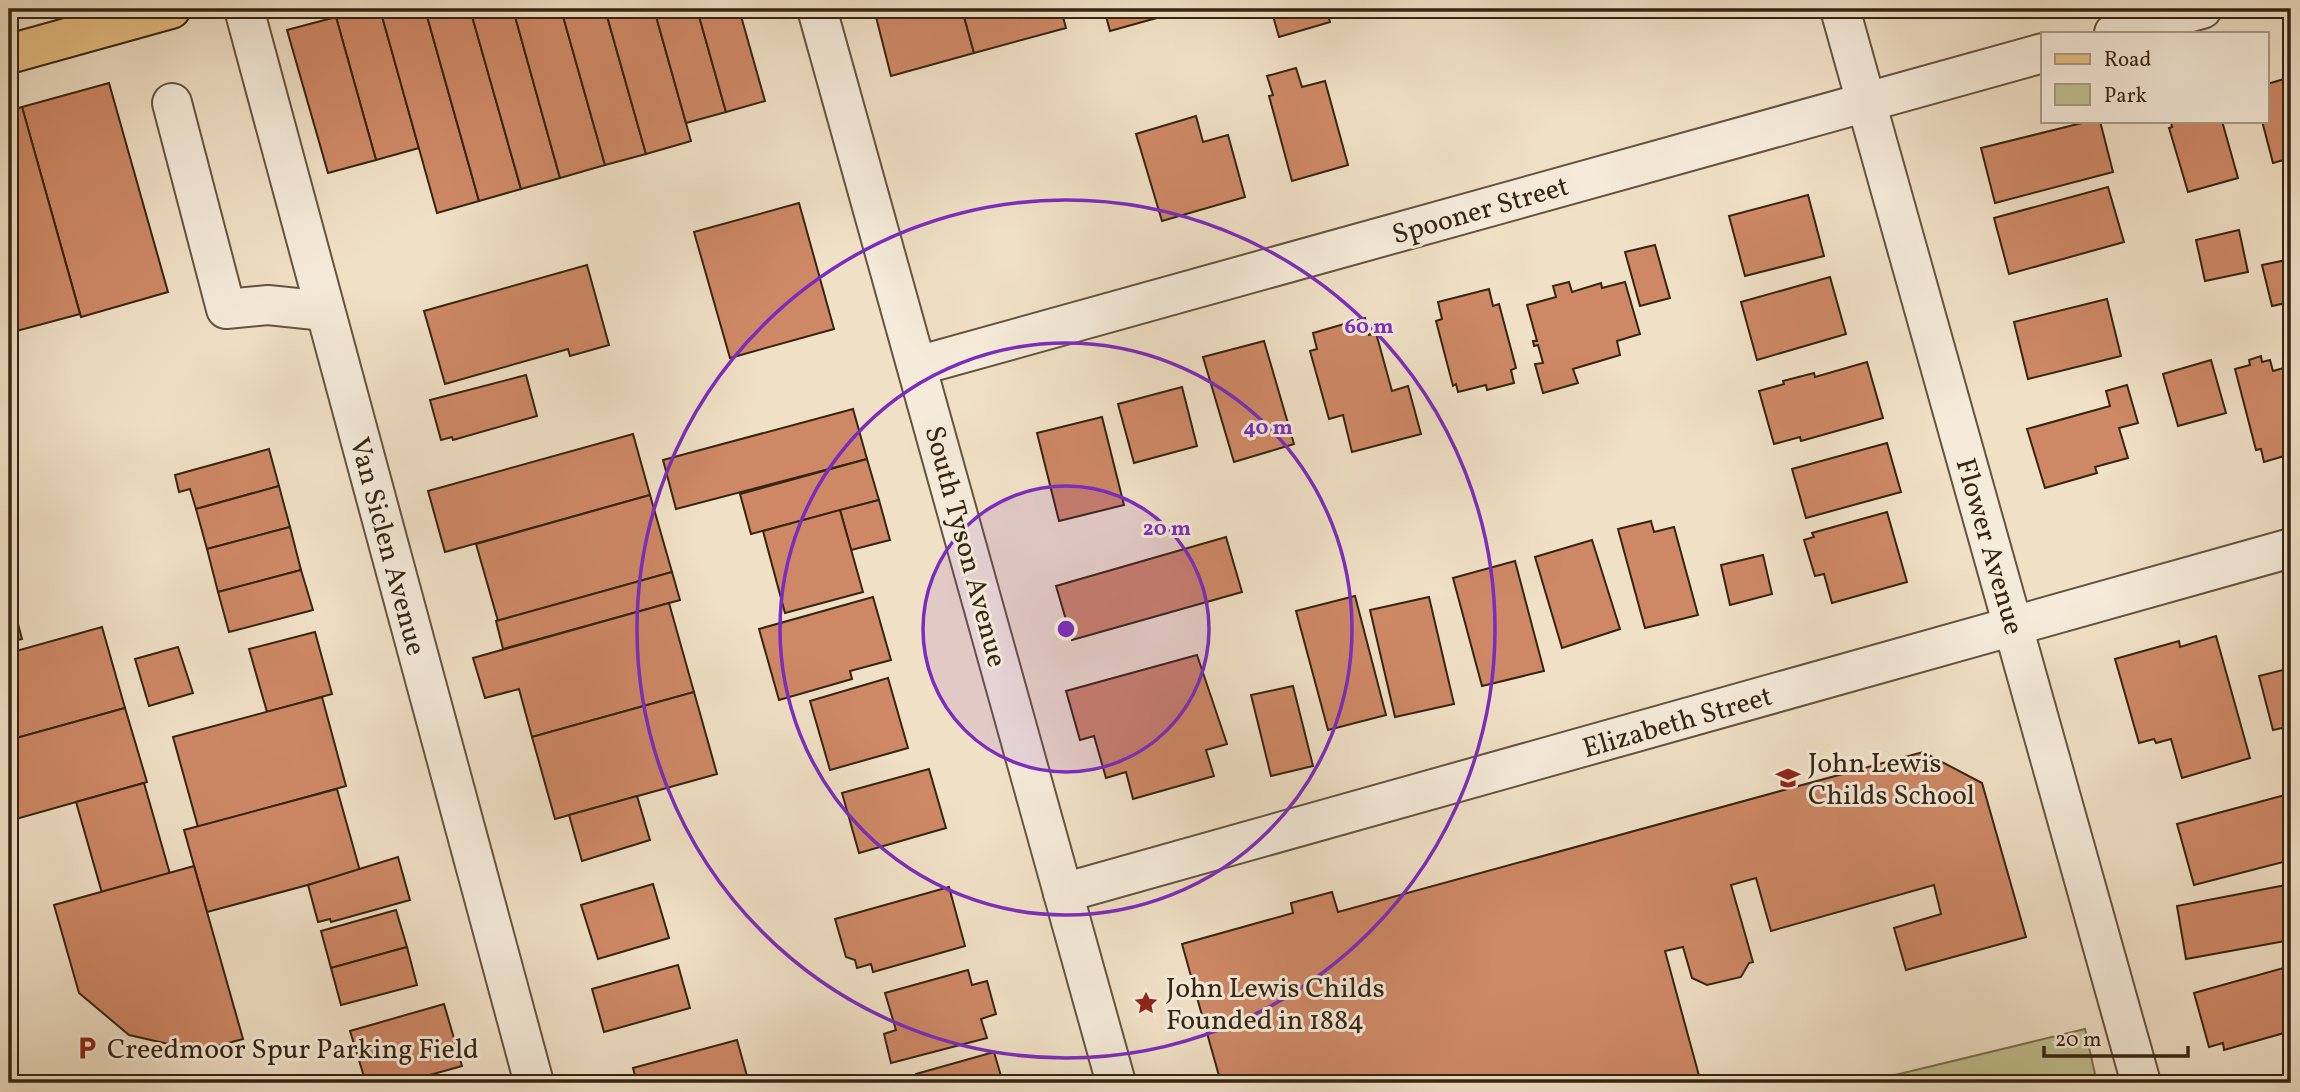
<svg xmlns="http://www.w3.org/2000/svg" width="2300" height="1092" font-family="Vollkorn,serif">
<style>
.green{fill:#c1c090;stroke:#7b7250;stroke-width:2}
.building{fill:#ce8866;stroke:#352511;stroke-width:2}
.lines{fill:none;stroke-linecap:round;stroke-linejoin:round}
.minor-casing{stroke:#64543e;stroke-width:42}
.major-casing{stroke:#352511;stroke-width:42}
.minor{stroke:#f5ebda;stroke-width:38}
.major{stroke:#e8c083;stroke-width:38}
.ring{fill:none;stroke:#7b2cbf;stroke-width:3.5}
.labels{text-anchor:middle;stroke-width:6;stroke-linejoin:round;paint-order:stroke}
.street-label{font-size:28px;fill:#352511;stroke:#f5ebda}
.poi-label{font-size:28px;fill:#352511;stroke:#f5ebda;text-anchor:start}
.centre{fill:#7b2cbf;stroke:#f5ebda;stroke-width:3.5}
.ring-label{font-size:21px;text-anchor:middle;font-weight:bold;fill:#7b2cbf;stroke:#f5ebda;stroke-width:6;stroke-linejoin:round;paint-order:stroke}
</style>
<rect width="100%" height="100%" fill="#f0e0c6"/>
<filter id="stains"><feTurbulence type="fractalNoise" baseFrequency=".00286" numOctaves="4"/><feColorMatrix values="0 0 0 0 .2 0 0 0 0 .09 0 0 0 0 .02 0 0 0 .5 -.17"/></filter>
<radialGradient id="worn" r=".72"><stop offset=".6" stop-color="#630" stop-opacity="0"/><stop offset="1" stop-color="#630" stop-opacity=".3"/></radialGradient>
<path class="green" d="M2085,1029L2097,1083H1862Z"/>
<g class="building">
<path d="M365,9H380L419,148L376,160L336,17Z"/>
<path d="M380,9H425L479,201L437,213Z"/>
<path d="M425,9H470L521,189L479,201Z"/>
<path d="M470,9H513L560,178L521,189Z"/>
<path d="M513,9H561L605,165L560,178Z"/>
<path d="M561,9H605L646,154L605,165Z"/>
<path d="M605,9H654L691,141L646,154Z"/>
<path d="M654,9H697L726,112L686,123Z"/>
<path d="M697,9H739L765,101L726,112Z"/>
<path d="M874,9H962L974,53L891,76Z"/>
<path d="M962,9H1061L1066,28L974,53Z"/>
<path d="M1104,9H1150L1153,19L1110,31Z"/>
<path d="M1150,9H1193L1153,19Z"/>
<path d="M1271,9H1326L1330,22L1279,37Z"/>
<path d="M336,17L376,160L328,173L287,30Z"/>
<path d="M1296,68L1302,87L1325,81L1348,165L1292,181L1269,96L1273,95L1267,76Z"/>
<path d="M2291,77V158L2273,163L2262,121H2267V84Z"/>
<path d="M109,83L168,292L81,317L22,107Z"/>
<path d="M22,107L80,314L9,333V111Z"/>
<path d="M1196,116L1203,142L1228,135L1245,197L1162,221L1136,134Z"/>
<path d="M2090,121H2100L2113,172L1995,203L1981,148Z"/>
<path d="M2177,121H2222L2238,178L2188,192L2169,128L2172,127L2171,122Z"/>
<path d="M2108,187L2124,242L2009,274L1994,218Z"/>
<path d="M1808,195L1824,256L1745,276L1729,216Z"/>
<path d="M799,203L834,329L730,358L694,232Z"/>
<path d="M2239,230L2248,272L2205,281L2196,240Z"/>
<path d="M1655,245L1670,298L1640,306L1625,252Z"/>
<path d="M2291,259V302L2272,306L2262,265Z"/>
<path d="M587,265L609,345L570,356L568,349L445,384L424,311Z"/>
<path d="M1830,277L1846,334L1757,360L1741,302Z"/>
<path d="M1569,282L1572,292L1601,283L1602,288L1625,282L1640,334L1617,341L1620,355L1573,369L1578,383L1543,393L1535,364L1543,363L1538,345L1534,346L1533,341H1537L1527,305L1556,297L1553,286Z"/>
<path d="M1489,289L1493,306L1499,304L1516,368L1511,370L1514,383L1487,390L1486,385L1458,392L1456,384L1453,386L1436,321L1442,319L1438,302Z"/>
<path d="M2107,299L2121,356L2028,379L2014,322Z"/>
<path d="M1365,318L1369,335L1376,333L1392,391L1408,386L1421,434L1352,452L1343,415L1329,419L1310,351L1317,349L1313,333Z"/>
<path d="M1264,341L1294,444L1234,462L1203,357Z"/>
<path d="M2261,356L2262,362L2270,360L2273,371L2291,366V454L2264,462L2261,449L2256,450L2235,369L2250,365L2249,360Z"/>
<path d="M2211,360L2226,413L2178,426L2163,374Z"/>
<path d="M1867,362L1883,418L1801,441L1800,437L1774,444L1759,391L1784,384L1783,381L1814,373L1815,377Z"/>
<path d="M526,375L537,416L453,440L452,437L441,440L430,400Z"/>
<path d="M2127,385L2138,423L2119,428L2128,458L2095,467L2097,473L2045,488L2027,429L2110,406L2106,391Z"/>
<path d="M1182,387L1197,446L1134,463L1118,404Z"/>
<path d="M853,409L867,459L676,509L663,460Z"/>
<path d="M1102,417L1124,505L1059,521L1037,433Z"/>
<path d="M633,434L650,495L445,552L428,491Z"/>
<path d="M1887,443L1901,492L1806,518L1792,469Z"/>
<path d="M269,449L279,486L196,509L190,489L179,492L175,475Z"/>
<path d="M867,459L879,500L751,534L740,494Z"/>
<path d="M279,486L290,527L207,549L196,509Z"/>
<path d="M650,495L672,572L498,621L476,544Z"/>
<path d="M879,500L890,540L851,550L840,510Z"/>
<path d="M840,510L863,592L785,613L763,531Z"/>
<path d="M1887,512L1907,582L1832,603L1824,574L1815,576L1804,540L1814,537L1812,533Z"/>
<path d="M1651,521L1654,532L1674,527L1698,615L1645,628L1618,529Z"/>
<path d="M290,527L301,570L218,592L207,549Z"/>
<path d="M1226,537L1242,592L1072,640L1056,586Z"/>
<path d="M1592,540L1620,629L1562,648L1535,557Z"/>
<path d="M1763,555L1772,594L1730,605L1721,565Z"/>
<path d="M1515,561L1544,671L1482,686L1453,578Z"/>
<path d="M301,570L313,610L229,632L218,592Z"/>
<path d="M672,572L680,600L503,649L496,621Z"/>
<path d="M9,590L22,639L9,642Z"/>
<path d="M1355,596L1386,715L1328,730L1296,611Z"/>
<path d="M873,597L891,660L850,671L852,679L779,700L759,629Z"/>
<path d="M1429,597L1454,704L1395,717L1370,610Z"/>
<path d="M669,603L694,692L532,737L519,689L485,698L473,658Z"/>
<path d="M102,627L125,708L9,740V653Z"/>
<path d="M315,632L332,694L267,712L249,649Z"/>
<path d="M2216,636L2250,758L2182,778L2171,739L2156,743L2154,739L2139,743L2115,659L2179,641L2180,647Z"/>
<path d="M178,647L193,693L149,706L135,659Z"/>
<path d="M1197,655L1227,744L1206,750L1214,776L1133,799L1126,772L1106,778L1094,736L1080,740L1066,691Z"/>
<path d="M2291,668V726L2273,730L2259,676Z"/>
<path d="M888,678L908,748L830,770L810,701Z"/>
<path d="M1293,686L1313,766L1271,776L1251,695Z"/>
<path d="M694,692L717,774L555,819L532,737Z"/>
<path d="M322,697L346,786L198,827L173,737Z"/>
<path d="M125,708L147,782L9,821V740Z"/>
<path d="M1923,752L1982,783L2026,937L1906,970L1894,928L1941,914L1934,885L1771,931L1756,878L1731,885L1753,962L1749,963L1741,977L1707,985L1692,978L1683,947L1665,951L1701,1083H1221L1182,944L1293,913L1291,903L1332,892L1338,912Z"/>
<path d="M929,769L946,828L859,853L842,793Z"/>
<path d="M144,783L170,874L102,893L76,802Z"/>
<path d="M337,789L360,871L207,912L184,830Z"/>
<path d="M2285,795L2291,819V860L2194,885L2177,824Z"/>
<path d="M637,796L650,840L582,861L569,815Z"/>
<path d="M398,857L410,900L331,922L330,919L318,922L308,885Z"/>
<path d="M194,866L243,1039L199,1051L129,1035L79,993L54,905Z"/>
<path d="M653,884L669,938L598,959L581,905Z"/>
<path d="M2286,885L2291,913V940L2186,959L2177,906Z"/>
<path d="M949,887L965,946L873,972L871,964L857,968L855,960L846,957L835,919Z"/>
<path d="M396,910L407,947L331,968L321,931Z"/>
<path d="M407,947L417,985L341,1005L331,968Z"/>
<path d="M678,965L690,1008L604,1032L592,989Z"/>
<path d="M2291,966V1031L2224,1050L2223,1043L2209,1047L2194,993Z"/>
<path d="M968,970L972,985L987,981L996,1014L981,1019L987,1038L891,1063L884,1034L896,1030L885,993Z"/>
<path d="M444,1004L462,1066L401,1083H366L350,1031Z"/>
<path d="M737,1040L749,1083H637L633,1068Z"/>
<path d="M994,1052L1003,1083H918L916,1074Z"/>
</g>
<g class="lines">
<g class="minor-casing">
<g id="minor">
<path d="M244,9L534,1083"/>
<path d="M817,9L1116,1083"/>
<path d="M1840,9L2141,1083"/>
<path d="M2114,33L2202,9"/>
<path d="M172,103L226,309L268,305L325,311"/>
<path d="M917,366L2043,53"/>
<path d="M1063,893L2291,548"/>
</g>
</g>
<g class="major-casing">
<path id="major" d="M9,54L171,9"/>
</g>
<use href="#minor" class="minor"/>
<use href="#major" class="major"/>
</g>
<circle cx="1066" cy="629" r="143" fill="#7b2cbf" fill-opacity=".12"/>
<g class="ring">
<circle cx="1066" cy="629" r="143"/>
<circle cx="1066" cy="629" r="286"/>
<circle cx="1066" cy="629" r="429"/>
</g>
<defs>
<g id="school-bare" transform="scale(1.89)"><path d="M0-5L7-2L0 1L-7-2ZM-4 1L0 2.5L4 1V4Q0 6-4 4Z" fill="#8f2418" stroke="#f5ebda" stroke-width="2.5" paint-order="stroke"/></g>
<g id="sight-bare" transform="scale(1.89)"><path d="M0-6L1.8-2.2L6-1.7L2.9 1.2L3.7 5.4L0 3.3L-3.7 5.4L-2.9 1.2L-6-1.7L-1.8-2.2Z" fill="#8f2418" stroke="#f5ebda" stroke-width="2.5" paint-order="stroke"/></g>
<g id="parking-bare" transform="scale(1.89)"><path d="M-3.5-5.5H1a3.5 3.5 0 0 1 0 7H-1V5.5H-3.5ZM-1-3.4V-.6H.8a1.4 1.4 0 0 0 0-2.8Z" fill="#8f2418" stroke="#f5ebda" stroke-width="2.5" paint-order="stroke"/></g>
</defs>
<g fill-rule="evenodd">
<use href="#school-bare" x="1788" y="778"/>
<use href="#sight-bare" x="1146" y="1003"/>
<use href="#parking-bare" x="87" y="1048"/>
</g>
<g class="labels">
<g class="street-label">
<text transform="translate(1480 209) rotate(-16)" y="10">Spooner Street</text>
<text transform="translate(389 546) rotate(75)" y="10">Van Siclen Avenue</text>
<text transform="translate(967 546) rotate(75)" y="10">South Tyson Avenue</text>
<text transform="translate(1991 546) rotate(74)" y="10">Flower Avenue</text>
<text transform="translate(1677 721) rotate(-16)" y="10">Elizabeth Street</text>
</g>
<g class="poi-label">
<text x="1808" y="772">John Lewis<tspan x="1808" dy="32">Childs School</tspan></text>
<text x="1166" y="997">John Lewis Childs<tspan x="1166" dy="32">Founded in 1884</tspan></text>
<text x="107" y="1058">Creedmoor Spur Parking Field</text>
</g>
</g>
<circle cx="1066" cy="629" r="10" class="centre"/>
<g class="ring-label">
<text x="1369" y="333">60 m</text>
<text x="1268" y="434">40 m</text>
<text x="1167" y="535">20 m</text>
</g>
<rect width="2300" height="1092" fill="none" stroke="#f0e0c6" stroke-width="35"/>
<rect x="10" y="10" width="2279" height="1071" fill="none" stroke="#352511" stroke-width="3.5"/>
<rect x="18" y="18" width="2265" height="1057" fill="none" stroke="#352511" stroke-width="2"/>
<rect x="2041" y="32" width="228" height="91" fill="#f5ebda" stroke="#a89c8a" stroke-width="2"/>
<rect x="2055" y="54" width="35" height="10" fill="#e8c083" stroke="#a89c8a" stroke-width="2"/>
<text x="2104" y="66" font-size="21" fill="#352511">Road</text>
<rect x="2055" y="84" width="35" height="21" fill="#c1c090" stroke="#a89c8a" stroke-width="2"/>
<text x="2104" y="102" font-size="21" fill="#352511">Park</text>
<path d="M2044 1046v10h144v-10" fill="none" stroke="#352511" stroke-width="3.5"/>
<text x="2055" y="1046" font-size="21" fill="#352511" stroke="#f5ebda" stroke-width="5" paint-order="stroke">20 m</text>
<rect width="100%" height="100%" filter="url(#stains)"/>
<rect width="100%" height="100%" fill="url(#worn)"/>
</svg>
